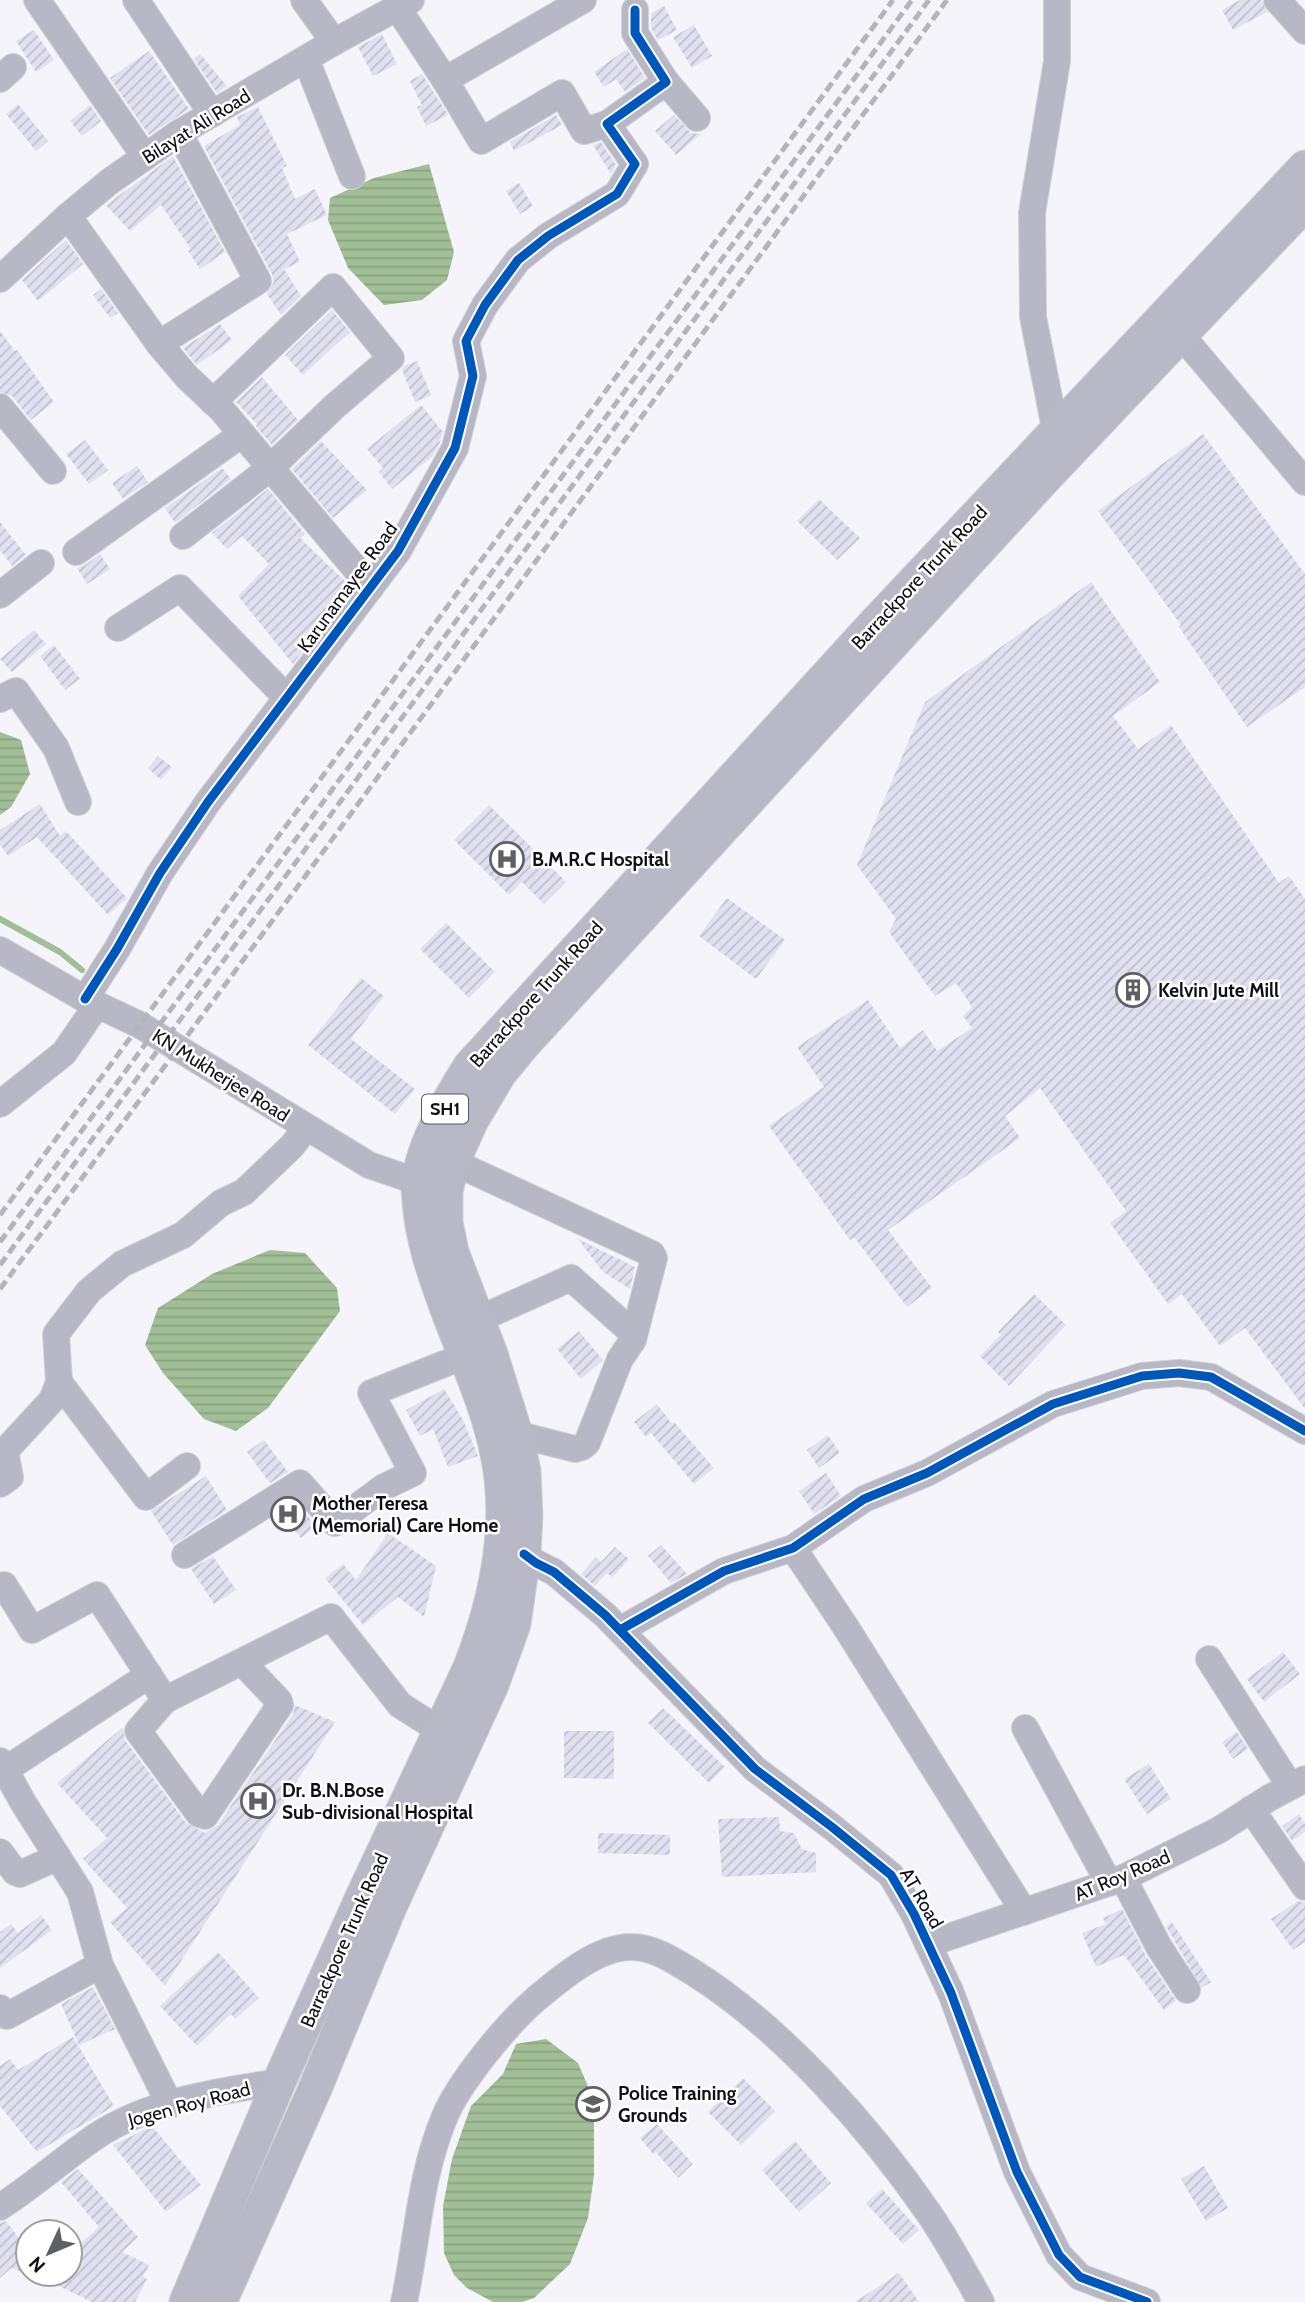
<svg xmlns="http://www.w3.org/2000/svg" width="1305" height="2302" font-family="Cabin,sans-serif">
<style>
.water{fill:url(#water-rules)}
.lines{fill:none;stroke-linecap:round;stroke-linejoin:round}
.stream{stroke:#a1be97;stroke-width:6}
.building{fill:url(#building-hatch)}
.minor-casing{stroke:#d0d0d5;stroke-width:28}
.major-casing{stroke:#d0d0d5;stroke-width:35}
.minor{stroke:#b7b7c5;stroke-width:26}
.major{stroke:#b8b8c7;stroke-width:33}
.rail{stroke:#b4b4be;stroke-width:5;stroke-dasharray:10 5;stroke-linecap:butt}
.cycleway-casing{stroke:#fff;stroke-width:13}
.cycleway{stroke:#0057b8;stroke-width:9}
.labels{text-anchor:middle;stroke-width:5;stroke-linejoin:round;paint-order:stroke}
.shield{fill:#fff;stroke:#57575d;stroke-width:2}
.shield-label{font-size:18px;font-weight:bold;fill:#0f0f17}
.street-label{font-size:19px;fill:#0f0f17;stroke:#fff}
.poi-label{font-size:19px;font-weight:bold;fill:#0f0f17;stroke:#fff;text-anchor:start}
</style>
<defs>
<pattern id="water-rules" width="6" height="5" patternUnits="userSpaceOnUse" patternTransform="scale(1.75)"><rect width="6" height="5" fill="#a1be97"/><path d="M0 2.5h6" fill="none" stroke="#89a281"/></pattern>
<pattern id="building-hatch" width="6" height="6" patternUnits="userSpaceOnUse" patternTransform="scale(1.75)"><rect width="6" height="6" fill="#e1e0f0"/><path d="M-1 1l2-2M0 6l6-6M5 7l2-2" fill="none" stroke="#c0bfcd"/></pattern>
</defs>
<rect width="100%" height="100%" fill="#f4f4fa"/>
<g class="water">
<path d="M429,164L454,252L447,280L422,300L384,305L348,268L328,220L330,198L374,178Z"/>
<path d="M0,732L21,740L30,774L11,807L0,815Z"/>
<path d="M270,1250L305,1253L337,1288L340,1311L268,1408L236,1431L204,1419L163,1373L145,1345L158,1308L212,1274Z"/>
<path d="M546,2039L578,2063L590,2091L594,2123V2175L588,2218L570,2264L534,2298L522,2302H493L467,2288L454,2275L444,2253L443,2206L452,2159L471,2106L503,2074L516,2044Z"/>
</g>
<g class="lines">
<path class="stream" d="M0,919L60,952L82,970"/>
</g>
<g class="building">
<path d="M1240,0H1262L1267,12L1233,30L1222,10Z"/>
<path d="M664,6L677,30L658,40L651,28V13Z"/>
<path d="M694,25L712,56L692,68L673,37Z"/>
<path d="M34,30L54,60L36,72L16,41Z"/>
<path d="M382,34L397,64L373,76L358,47Z"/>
<path d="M627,49L645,78L625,92L616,79L604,87L594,72Z"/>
<path d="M149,51L189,109L149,135L110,78Z"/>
<path d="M200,54L227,86L217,93L194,59Z"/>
<path d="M422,74L448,115L426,126L417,107L422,105L410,81Z"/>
<path d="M18,104L48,141L36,151L6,114Z"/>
<path d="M90,105L101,121L82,136L70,121Z"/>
<path d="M258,107L287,166L282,168L295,199L315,189L327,215L287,234L300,262L284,269L301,296L281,315L267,294L274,282L272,274L204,146L240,125L237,117Z"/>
<path d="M556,115L562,125L514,151L510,142Z"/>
<path d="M674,115L691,133L701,134L676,155L655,131Z"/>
<path d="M601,142L616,165L611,174L593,145Z"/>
<path d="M173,156L225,252L200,269L188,251L191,249L161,205L130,231L106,205Z"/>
<path d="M519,183L533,206L520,214L506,191Z"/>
<path d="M66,240L83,264L38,301L22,280Z"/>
<path d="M101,289L118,313L110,318L93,295Z"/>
<path d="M332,310L350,332L303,375L285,355Z"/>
<path d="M220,324L232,340L197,365L183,348Z"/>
<path d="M0,331L15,351L17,350L54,402L31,420L12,396L0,392Z"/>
<path d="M417,361L431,395L415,402L402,370L404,366Z"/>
<path d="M262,377L298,420L272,445L256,426L257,424L236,402Z"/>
<path d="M421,405L443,432L440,442L432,457L392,489L379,472L383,468L367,449Z"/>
<path d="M1203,434L1305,574V687L1247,727L1179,627L1181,625L1098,511Z"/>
<path d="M85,440L108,470L89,484L66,454Z"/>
<path d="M321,441L367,490L333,518L292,469Z"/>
<path d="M137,466L148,482L123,499L112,483Z"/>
<path d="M222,468L231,479L175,523L165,508Z"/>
<path d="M268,489L305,534L300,538L351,587L293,664L238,596L269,564L242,536L227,549L212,533Z"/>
<path d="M819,499L860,538L837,560L797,521Z"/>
<path d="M0,522L26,555L12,566L0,550Z"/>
<path d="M100,554L110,569L87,584L77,568L85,565Z"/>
<path d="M1091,582L1160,682L1113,716L1138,749L1171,725L1279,883L1289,876L1305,899V1409L1245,1328L1220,1346L1182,1294L1168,1304L1110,1223L1126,1211L1040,1088L1005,1116L1020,1138L888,1230L932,1288L907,1307L854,1237L850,1240L769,1126L824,1087L797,1047L868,1000L900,1048L923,1030L937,1051L972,1028L963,1016L972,1007L956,983L935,996L889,932L896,919L857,865L925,702Z"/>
<path d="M34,630L46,644L12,672L0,659Z"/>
<path d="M54,645L80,679L65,690L40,656Z"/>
<path d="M158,756L172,767L161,780L148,768Z"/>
<path d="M40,804L60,836L66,831L127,898L108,915L37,837L8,856L0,844V830Z"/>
<path d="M489,805L566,882L544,904L522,882L509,895L454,840Z"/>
<path d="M727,898L785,940L756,979L699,936Z"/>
<path d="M446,923L495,972L469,998L420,949Z"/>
<path d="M361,978L384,996L351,1039L415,1089L395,1114L308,1045Z"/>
<path d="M578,1239L635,1267L630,1289L603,1272Z"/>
<path d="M1034,1294L1066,1325L1009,1386L980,1356L1001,1335L998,1332Z"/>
<path d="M579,1331L603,1360L581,1379L557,1349Z"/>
<path d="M444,1389L463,1420L478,1456L448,1467L433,1429L420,1436L406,1410Z"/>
<path d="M657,1404L672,1424L674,1422L714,1468L694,1484L651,1433L646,1437L634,1422Z"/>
<path d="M828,1435L840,1453L819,1468L807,1450Z"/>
<path d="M264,1440L288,1472L270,1483L247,1452Z"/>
<path d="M826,1473L841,1496L814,1514L799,1491Z"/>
<path d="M206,1476L227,1510L173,1545L151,1511Z"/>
<path d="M297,1503L316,1526L301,1538L281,1514Z"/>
<path d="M388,1533L436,1566L424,1617L398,1597L363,1625L325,1578L343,1564L356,1580Z"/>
<path d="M661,1545L687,1574L671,1583L648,1556Z"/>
<path d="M615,1547L629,1559L613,1577L607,1573L595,1586L581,1574L596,1557L601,1562Z"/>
<path d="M213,1556L236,1590L214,1604L191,1569Z"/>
<path d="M1283,1652L1300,1674L1264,1702L1247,1679Z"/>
<path d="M295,1705L335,1722L165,1986L110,1922L127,1908L83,1859L107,1838L57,1783L123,1727L125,1740L186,1823L205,1833L218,1825L293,1714Z"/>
<path d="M663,1708L725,1767L709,1783L648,1723Z"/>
<path d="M564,1731H614V1779L564,1778Z"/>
<path d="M1237,1732L1248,1749L1233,1759L1222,1742Z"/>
<path d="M1149,1764L1171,1799L1147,1814L1124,1779Z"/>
<path d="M1299,1814L1305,1824V1832L1292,1841L1282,1826Z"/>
<path d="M779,1817L780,1831L794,1833L802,1849L816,1853V1872L722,1877L718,1819Z"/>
<path d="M598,1833L670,1835V1855L598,1853Z"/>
<path d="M1298,1901L1305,1903V1942L1293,1950L1271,1919Z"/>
<path d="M1122,1909L1146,1956L1176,2001L1164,2010L1124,1955L1096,1967L1082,1933L1106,1924L1103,1918Z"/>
<path d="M41,1915L52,1930L0,1968V1932L11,1924L18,1933Z"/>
<path d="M1172,1922L1211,1982L1202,1988L1166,1926Z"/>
<path d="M218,1952L259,1998L235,2019L231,2014L197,2046L160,2006Z"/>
<path d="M93,1987L115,2029L79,2045L61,2004Z"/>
<path d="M73,2037L114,2106L37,2152L0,2106V2066L10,2059L18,2070Z"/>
<path d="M743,2078L775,2111L741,2145L708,2112Z"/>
<path d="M657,2124L693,2164L678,2178L656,2152L653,2154L640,2138Z"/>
<path d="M152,2126L201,2185L166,2212L113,2145Z"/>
<path d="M795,2141L831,2183L799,2212L762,2170Z"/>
<path d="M1204,2166L1228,2208L1206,2221L1181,2179Z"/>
<path d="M78,2169L138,2237L122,2252L149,2265L143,2277L147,2279L135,2302H92L34,2274H70V2253L99,2227L61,2182Z"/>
<path d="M882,2189L919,2230L903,2244L866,2203Z"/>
<path d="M6,2221L28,2250V2274L11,2268L0,2278V2223Z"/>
<path d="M899,2273L919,2302H855Z"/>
</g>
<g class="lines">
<g class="minor-casing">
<g id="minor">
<path d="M37,0L145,157"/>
<path d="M136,0L212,114"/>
<path d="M304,0L334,42"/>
<path d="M1277,0L1305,31"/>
<path d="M397,7L445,80L481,141L562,93L584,131L607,124"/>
<path d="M306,59L352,176"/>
<path d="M0,79L13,67"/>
<path d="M445,80L583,0"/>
<path d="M666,82L697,118"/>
<path d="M68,216L159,344L187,377L221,409L371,587"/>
<path d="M0,279L68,216L109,182L179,133L334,42L411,0"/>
<path d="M1182,336L1305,482"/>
<path d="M159,344L258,281L179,133"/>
<path d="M0,407L53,471"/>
<path d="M1056,433L1033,317L1032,213L1057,61V0"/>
<path d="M183,536L270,468L335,406L391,358L333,287L213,402"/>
<path d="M76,552L242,434"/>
<path d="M0,595L41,563"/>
<path d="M118,628L180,588L287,698"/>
<path d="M0,699L16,691L56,748L78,802"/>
<path d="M0,950L85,999L140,1025L369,1165L436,1188"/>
<path d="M85,999L117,949L160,873L208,802L398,551L455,448L473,376L466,341L485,305L518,260L548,236L617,194L635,164L607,124L666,82L635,33V10"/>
<path d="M0,1104L64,1053L97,1005"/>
<path d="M453,1162L652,1254L654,1258L633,1340L620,1359L587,1443L582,1447L575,1449L516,1434"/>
<path d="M479,1319L571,1278L634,1334"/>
<path d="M59,1382L146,1497L187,1466"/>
<path d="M0,1484L10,1477L5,1451L52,1400L59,1382L56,1334L89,1291L122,1264L183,1235L221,1203L244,1192L292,1146L306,1128"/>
<path d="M793,1548L847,1629L1024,1912"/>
<path d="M524,1554L536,1563L554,1572L605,1615L755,1769L832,1827L891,1875L914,1914L951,1993L1017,2172L1059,2255L1080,2277L1147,2302"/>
<path d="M185,1555L300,1483L335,1523L384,1487L413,1473L371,1393L464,1356"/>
<path d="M0,1587L4,1585L32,1630L97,1595L165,1700L331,1617L400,1705L441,1731"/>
<path d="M620,1630L724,1571L793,1548L864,1499L927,1473L1053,1404L1142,1376L1179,1373L1211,1377L1305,1431"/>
<path d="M1209,1659L1290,1786"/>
<path d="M165,1700L138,1731L199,1814L205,1816L280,1705L279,1701L242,1662"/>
<path d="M1025,1728L1109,1883"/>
<path d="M0,1761L24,1804L80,1892L100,1965L170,2105"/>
<path d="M5,1770L149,1675"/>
<path d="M1251,1809L1305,1887"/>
<path d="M0,1852L15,1872L20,1874L58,1857"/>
<path d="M1123,1878L1159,1947L1187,1990"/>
<path d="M928,1944L1123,1878L1219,1830L1269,1798L1305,1779"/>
<path d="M0,2008L7,2016L100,1965"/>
<path d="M0,2207C33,2186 63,2159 95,2137C146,2102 219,2091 279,2082"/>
<path d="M404,2302C418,2238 419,2178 445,2116C460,2081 507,2024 536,1999C560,1979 598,1946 632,1947C654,1947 676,1962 694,1973C783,2029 871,2129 930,2215C949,2243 965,2273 981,2302"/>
</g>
</g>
<g class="major-casing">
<g id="major">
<path d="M186,2302L279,2082L363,1895L470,1667C496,1600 512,1525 497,1454C487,1403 463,1354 445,1304C433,1271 422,1239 419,1202C419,1196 417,1188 418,1181C424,1142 449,1099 470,1066L876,622L1305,167"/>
<path d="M220,2302L314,2091L390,1907L492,1685L514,1624L524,1554L526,1516L524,1471L516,1434L491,1354L452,1252L446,1222V1191L453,1162L472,1120L500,1073L524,1044L1046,477L1305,204"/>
</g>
</g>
<use href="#minor" class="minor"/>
<use href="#major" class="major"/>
<g class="rail">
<path d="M0,1215L893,0"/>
<path d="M0,1242L912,0"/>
<path d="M0,1265L929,0"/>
<path d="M0,1289L298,886L947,0"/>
</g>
<g class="cycleway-casing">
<g id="cycleway">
<path d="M85,999L117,949L160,873L208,802L398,551L455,448L473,376L466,341L485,305L518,260L548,236L617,194L635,164L607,124L666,82L635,33V10"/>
<path d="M524,1554L536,1563L554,1572L605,1615L755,1769L832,1827L891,1875L914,1914L951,1993L1017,2172L1059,2255L1080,2277L1147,2302"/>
<path d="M620,1630L724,1571L793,1548L864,1499L927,1473L1053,1404L1142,1376L1179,1373L1211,1377L1305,1431"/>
</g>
</g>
<use href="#cycleway" class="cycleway"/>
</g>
<defs>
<g id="hospital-ring" transform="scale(1.75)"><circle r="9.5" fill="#fff" stroke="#5f5f66" stroke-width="1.5"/><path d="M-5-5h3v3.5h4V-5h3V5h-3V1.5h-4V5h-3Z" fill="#5f5f66"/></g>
<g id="building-ring" transform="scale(1.75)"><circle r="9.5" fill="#fff" stroke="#5f5f66" stroke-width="1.5"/><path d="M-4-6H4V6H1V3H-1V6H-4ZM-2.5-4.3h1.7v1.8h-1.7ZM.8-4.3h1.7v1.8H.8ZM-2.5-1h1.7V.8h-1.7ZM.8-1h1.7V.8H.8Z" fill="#5f5f66"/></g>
<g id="university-ring" transform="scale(1.75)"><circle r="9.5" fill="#fff" stroke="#5f5f66" stroke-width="1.5"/><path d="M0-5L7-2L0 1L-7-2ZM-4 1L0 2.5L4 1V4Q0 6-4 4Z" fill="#5f5f66"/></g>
</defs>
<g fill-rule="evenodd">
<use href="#hospital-ring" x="507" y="859"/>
<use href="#building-ring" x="1133" y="990"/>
<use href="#hospital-ring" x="288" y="1514"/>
<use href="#hospital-ring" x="258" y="1801"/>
<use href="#university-ring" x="593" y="2104"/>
</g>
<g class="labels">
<rect class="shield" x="422" y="1094.5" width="46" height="29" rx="5"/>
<g class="shield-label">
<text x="445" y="1115">SH1</text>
</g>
<g class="street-label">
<text transform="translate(196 126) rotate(-32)" y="7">Bilayat Ali Road</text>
<text transform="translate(919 577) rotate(-47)" y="7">Barrackpore Trunk Road</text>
<text transform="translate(347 587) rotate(-54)" y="7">Karunamayee Road</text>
<text transform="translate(536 994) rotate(-48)" y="7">Barrackpore Trunk Road</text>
<text transform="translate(221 1075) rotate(32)" y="7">KN Mukherjee Road</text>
<text transform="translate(1122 1875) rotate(-23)" y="7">AT Roy Road</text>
<text transform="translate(922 1898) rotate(60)" y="7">AT Road</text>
<text transform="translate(344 1940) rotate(-66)" y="7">Barrackpore Trunk Road</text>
<text transform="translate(189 2104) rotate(-15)" y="7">Jogen Roy Road</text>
</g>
<g class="poi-label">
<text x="532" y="866">B.M.R.C Hospital</text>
<text x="1158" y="997">Kelvin Jute Mill</text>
<text x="312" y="1510">Mother Teresa<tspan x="312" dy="22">(Memorial) Care Home</tspan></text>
<text x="282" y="1797">Dr. B.N.Bose<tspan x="282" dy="22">Sub-divisional Hospital</tspan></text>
<text x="618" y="2100">Police Training<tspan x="618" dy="22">Grounds</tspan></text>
</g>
</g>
<g transform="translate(49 2253) rotate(226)"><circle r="33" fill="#ffffff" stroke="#9f9fa2" stroke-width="2"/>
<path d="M0-5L12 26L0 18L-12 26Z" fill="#5f5f66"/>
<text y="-10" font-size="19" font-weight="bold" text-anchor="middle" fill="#0f0f17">N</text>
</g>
</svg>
